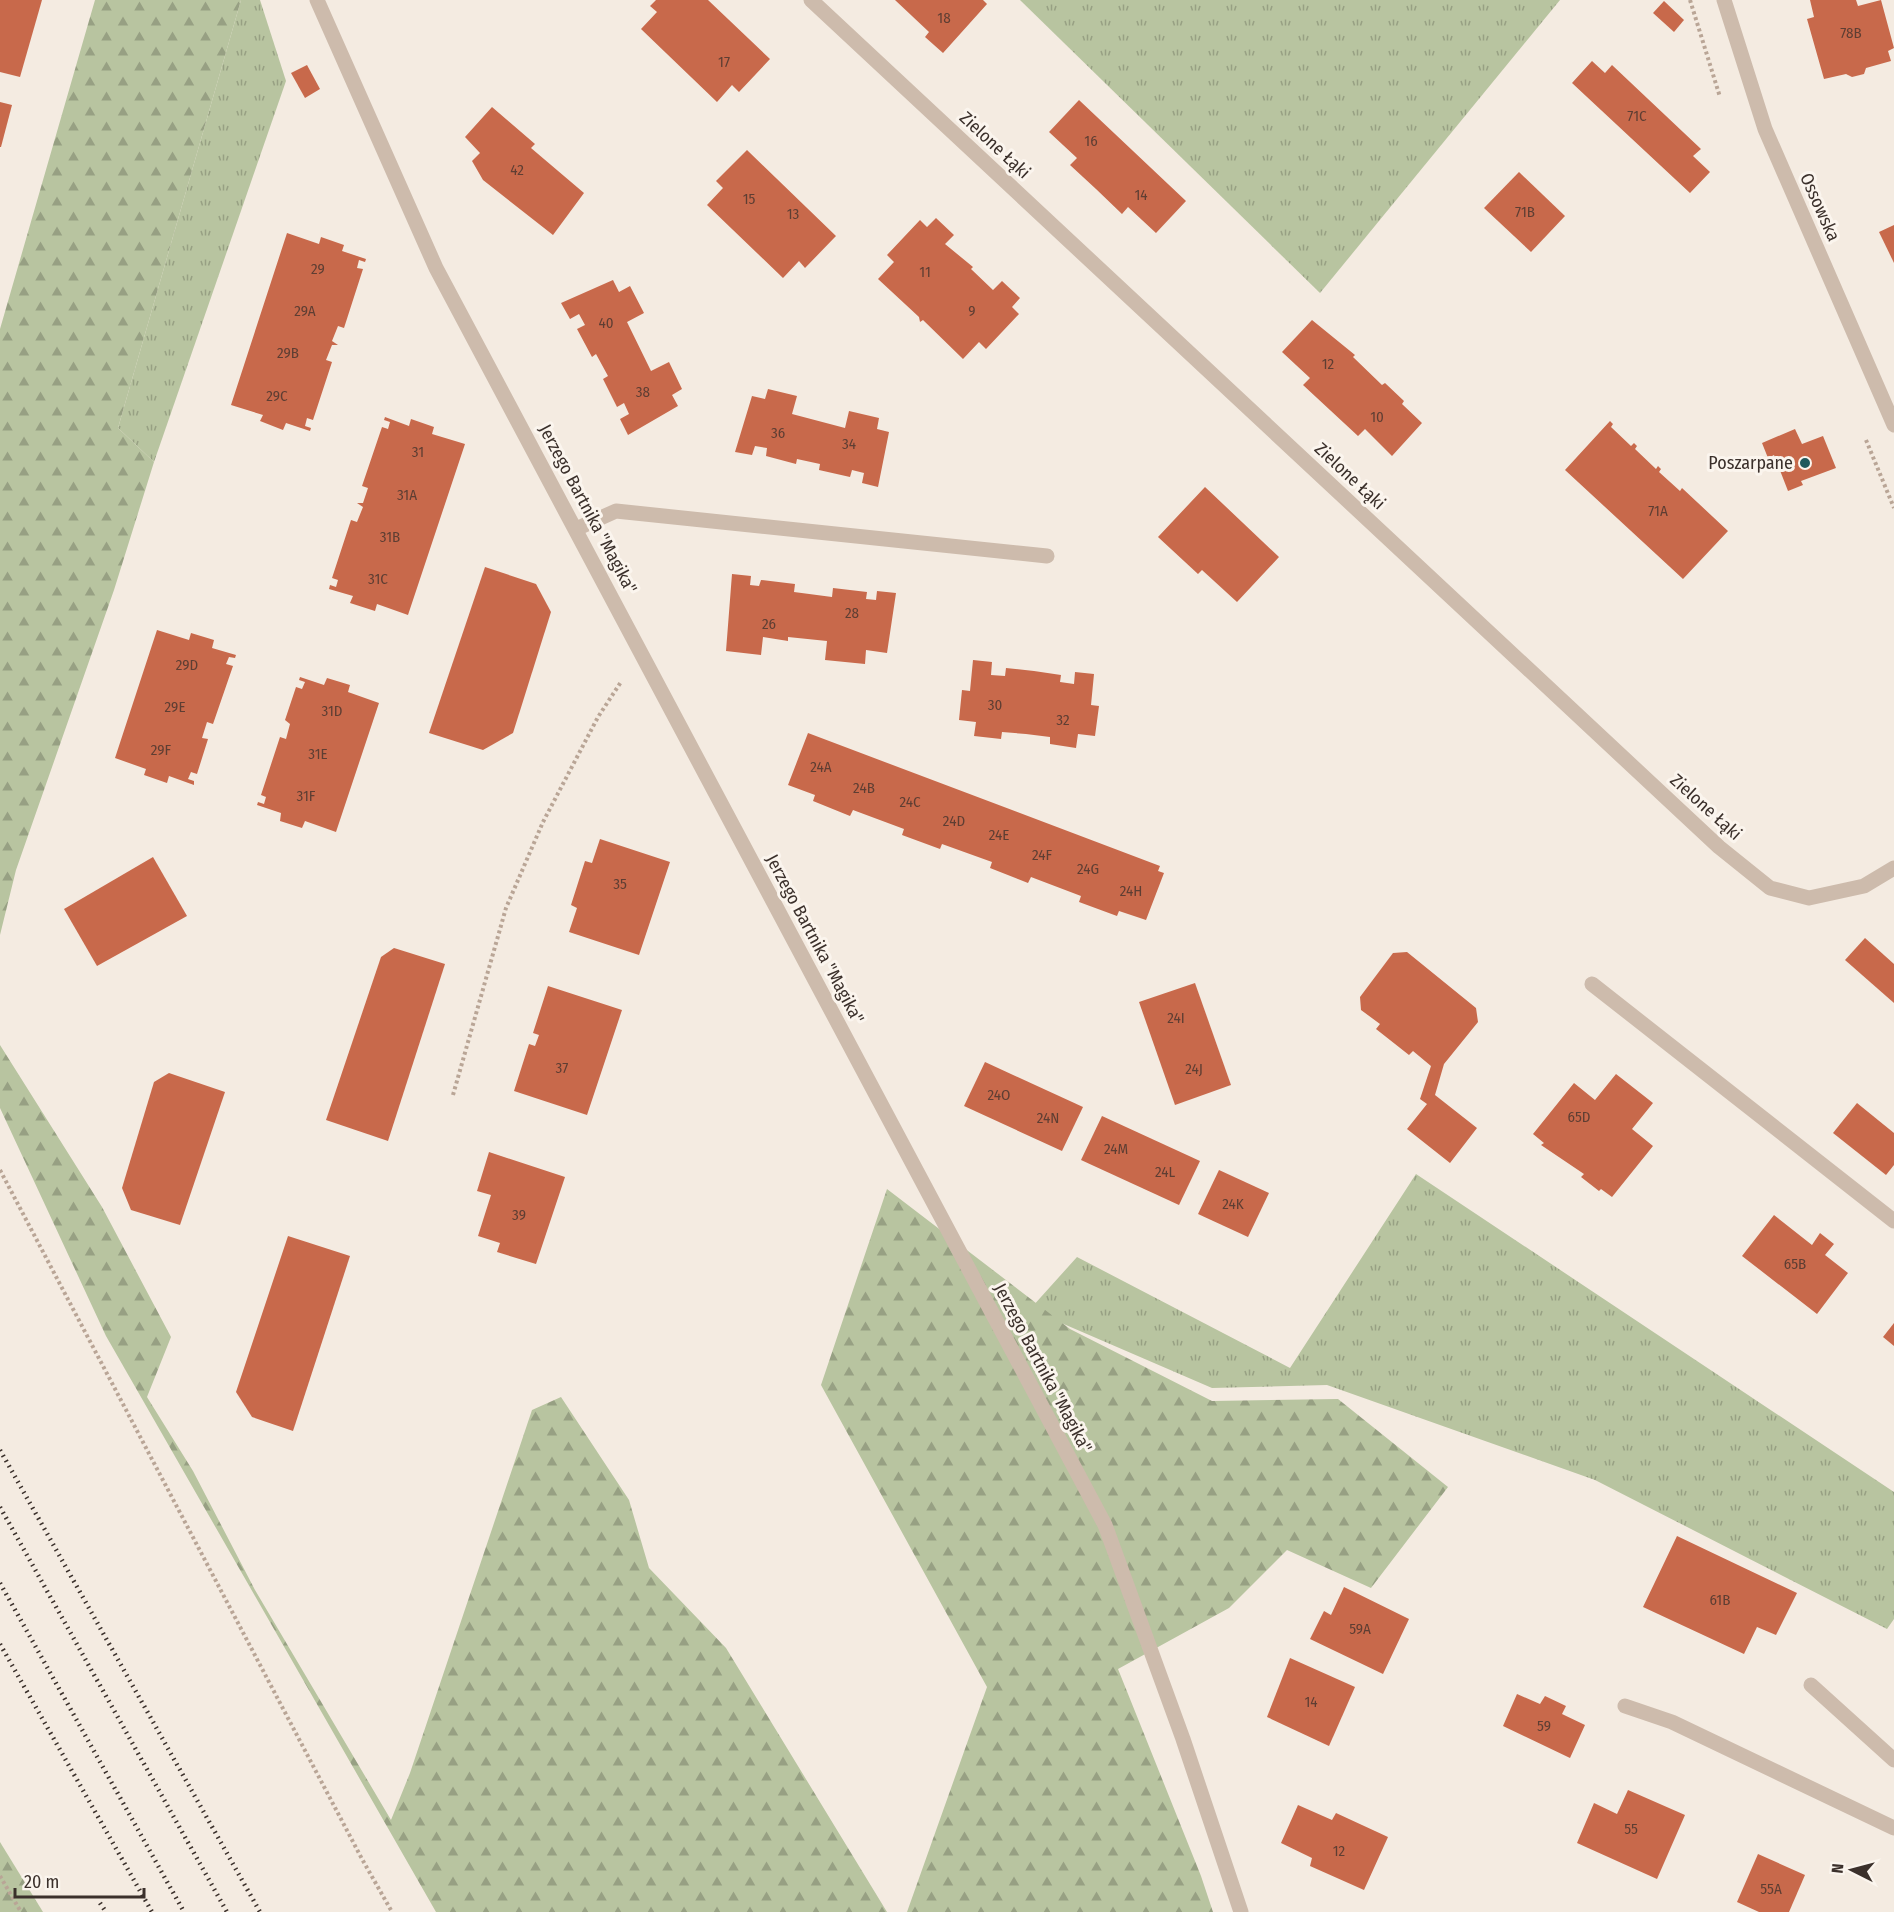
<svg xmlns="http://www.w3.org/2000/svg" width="1894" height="1912" font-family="'Fira Sans Condensed',sans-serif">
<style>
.grass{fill:url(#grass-tufts)}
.forest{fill:url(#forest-firs)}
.building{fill:#c8694b}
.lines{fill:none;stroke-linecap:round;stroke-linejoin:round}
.path{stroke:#b9a596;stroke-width:4;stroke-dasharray:3 3;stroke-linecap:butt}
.service{stroke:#cdbbac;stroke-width:15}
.minor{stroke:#cdbbac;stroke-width:15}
.rail{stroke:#3b302b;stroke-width:4.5;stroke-dasharray:1.5 4.5;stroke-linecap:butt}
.poi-dot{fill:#1f5a5e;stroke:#fbf5ee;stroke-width:2}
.labels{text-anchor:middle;stroke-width:6;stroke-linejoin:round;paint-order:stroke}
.number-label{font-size:15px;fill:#5e3e33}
.street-label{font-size:18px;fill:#3b302b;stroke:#fbf5ee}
.poi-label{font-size:18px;fill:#3b302b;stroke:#fbf5ee;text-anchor:end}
</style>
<defs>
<pattern id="grass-tufts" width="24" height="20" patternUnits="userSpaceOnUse" patternTransform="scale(1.5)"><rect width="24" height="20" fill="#b8c4a0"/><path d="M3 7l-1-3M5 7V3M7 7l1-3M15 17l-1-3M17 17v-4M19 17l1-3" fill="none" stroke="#97a083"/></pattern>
<pattern id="forest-firs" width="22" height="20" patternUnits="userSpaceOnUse" patternTransform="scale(1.5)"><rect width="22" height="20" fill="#b8c4a0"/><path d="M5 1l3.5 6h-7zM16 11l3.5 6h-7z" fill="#97a083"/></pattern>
</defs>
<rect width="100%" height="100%" fill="#f4ebe1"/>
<g class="grass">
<path d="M241,0H260L286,81L154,462L118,428Z"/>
<path d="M1020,0H1560L1320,293Z"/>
<path d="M1416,1174L1894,1492V1619L1887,1629L1595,1480L1327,1385L1212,1388L1059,1322L1014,1327L1077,1257L1290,1368Z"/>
</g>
<g class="forest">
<path d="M95,0H241L118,428L154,462L114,590L16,870L0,935V329Z"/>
<path d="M0,1045L102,1207L171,1337L147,1397L193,1471L255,1590L391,1820L410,1773L532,1410L561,1397L629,1500L649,1568L726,1648L887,1912H436L106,1336L0,1108Z"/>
<path d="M887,1189L1070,1329L1212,1401L1338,1399L1448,1487L1371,1588L1287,1550L1229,1608L1118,1669L1201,1876L1213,1912H907L987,1687L821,1385Z"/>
<path d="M0,1842L43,1912H0Z"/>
</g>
<g class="building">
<path d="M0,0H42L20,77L0,72Z"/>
<path d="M656,0H708L770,59L739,92L732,85L717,102L641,29L657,12L650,6Z"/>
<path d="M895,0H983L987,4L943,53L925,37L929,32Z"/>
<path d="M1810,0H1856L1858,6L1881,0L1894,48L1888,51L1891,61L1866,68L1864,74L1852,77L1846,74L1824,79L1807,19L1814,17Z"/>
<path d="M1664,1L1684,20L1674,32L1653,13Z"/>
<path d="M1592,61L1605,73L1612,65L1701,149L1693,156L1710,172L1690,193L1572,83Z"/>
<path d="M307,65L320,89L305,98L291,73Z"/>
<path d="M1079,100L1186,201L1156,233L1128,207L1122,214L1096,189L1070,165L1077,158L1049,132Z"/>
<path d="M0,102L12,105L1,147H0Z"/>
<path d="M492,107L535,144L531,148L584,193L553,235L483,180L472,161L480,153L465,137Z"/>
<path d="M747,150L836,236L805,268L799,261L783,278L707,205L723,188L716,181Z"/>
<path d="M1519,172L1565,216L1531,252L1484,208Z"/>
<path d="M936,218L954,235L945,244L973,267L971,269L993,290L1002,281L1020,298L1012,307L1019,314L986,349L979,342L963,359L923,320L920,322L919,317L878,279L894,262L887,255L920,220L927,227Z"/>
<path d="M1894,225V263L1879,232Z"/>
<path d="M287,233L319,244L321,237L344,245L342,251L366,259L365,262L359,260L357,268L363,269L344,328L338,326L332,341L338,345H332L326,360L332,362L313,420L307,418L305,426L311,428L310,431L286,423L283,430L260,421L263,415L231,405Z"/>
<path d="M613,280L619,292L630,286L644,313L627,322L651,371L669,362L682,389L672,395L678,406L628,435L620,419L629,414L624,403L617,407L603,379L608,376L596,354L592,357L577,329L585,325L579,314L570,319L561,303Z"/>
<path d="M1312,320L1355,355L1353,357L1382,385L1385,383L1404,401L1402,404L1422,423L1392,456L1365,429L1358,436L1303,385L1310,378L1282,352Z"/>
<path d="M768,389L797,396L792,414L845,428L849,411L879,418L877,429L889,432L878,487L862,483L864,473L852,470L850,477L819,470L820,464L797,459L796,464L766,456L767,448L755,446L752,455L735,452L752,396L765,399Z"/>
<path d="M385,417L409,426L411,419L434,427L432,434L465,444L408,615L377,604L375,611L350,603L353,596L329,589L330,585L336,587L338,580L332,578L351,520L357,522L363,507L357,503H363L368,488L362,486L382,427L388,429L390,422L384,420Z"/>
<path d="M1610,421L1613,424L1611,427L1631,446L1634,443L1637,446L1635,449L1656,469L1658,466L1661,469L1659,472L1680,491L1682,488L1728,531L1683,579L1565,470Z"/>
<path d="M1795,429L1802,444L1823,436L1836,468L1801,481L1803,485L1788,491L1774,455L1768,458L1762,443Z"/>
<path d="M1205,487L1279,557L1237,602L1202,570L1198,574L1158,537Z"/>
<path d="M485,567L536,584L551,612L513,733L483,750L429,733Z"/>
<path d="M732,574L751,576L750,585L759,586L761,580L795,584L794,592L832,597L833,588L867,592L866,599L876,600L877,591L896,593L887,653L866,650L865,664L825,660L827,641L788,637V641L763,637L761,655L726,651Z"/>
<path d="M157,630L189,640L191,633L214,640L212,648L236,655L235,658L229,657L226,664L233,666L213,724L207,722L202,738L208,739L197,774L191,772L188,779L194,781V785L169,776L167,783L144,775L146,769L115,758Z"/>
<path d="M973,660L992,662L991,675L1005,676L1006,668L1034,671L1061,675L1060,682L1074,684L1075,672L1094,674L1091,705L1099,706L1095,736L1078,734L1076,748L1050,744V737L1026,734L1002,732L1001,739L974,736L976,722L959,720L962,690L970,691Z"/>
<path d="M300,677L324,685L327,678L350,685L348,692L379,703L336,832L305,821L302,828L280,821L281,813L257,805L258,802L264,804L266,797L261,795L280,737L286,739L290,724L285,720L296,687L302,689L305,682L299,680Z"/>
<path d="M808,733L1160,866L1158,871L1164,873L1146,920L1119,911L1117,916L1079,902L1081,896L1031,877L1028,883L990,868L992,862L942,844L940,849L902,835L904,829L853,810L850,816L813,801L815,795L788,785Z"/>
<path d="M600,839L670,862L639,955L569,932L577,908L571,905L585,861L592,863Z"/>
<path d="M153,857L187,916L97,966L64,909Z"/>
<path d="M1865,938L1894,964V1003L1845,960Z"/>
<path d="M394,948L445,964L388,1141L326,1120L381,957Z"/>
<path d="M1407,952L1476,1008L1478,1022L1444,1064L1435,1095L1477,1128L1450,1163L1407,1129L1427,1104L1420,1099L1431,1066L1413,1051L1409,1055L1376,1029L1380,1024L1361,1010L1360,997L1393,953Z"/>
<path d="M1195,983L1231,1085L1175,1105L1139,1002Z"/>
<path d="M548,986L622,1010L587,1115L514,1091L529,1044L535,1046L539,1035L533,1033Z"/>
<path d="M985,1062L1083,1107L1062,1151L964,1106Z"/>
<path d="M169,1073L225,1092L180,1225L131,1210L122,1188L154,1082Z"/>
<path d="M1616,1074L1653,1103L1632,1129L1653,1146L1612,1197L1601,1189L1599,1191L1581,1177L1584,1174L1541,1145L1544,1143L1533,1134L1574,1083L1595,1100Z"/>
<path d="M1857,1103L1894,1133V1165L1886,1175L1833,1133Z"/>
<path d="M1102,1116L1200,1161L1179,1205L1081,1160Z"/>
<path d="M489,1152L565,1177L536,1264L497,1252L500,1243L478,1236L491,1195L477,1191Z"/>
<path d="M1219,1170L1269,1193L1248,1237L1198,1214Z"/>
<path d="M1774,1215L1812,1245L1820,1233L1834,1244L1825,1255L1848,1273L1817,1314L1742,1256Z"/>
<path d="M288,1236L350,1256L293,1431L252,1417L236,1392Z"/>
<path d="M1894,1323V1346L1883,1337Z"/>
<path d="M1677,1536L1797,1593L1776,1635L1757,1627L1744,1654L1643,1607Z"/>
<path d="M1344,1587L1409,1619L1383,1674L1310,1639L1324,1611L1331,1615Z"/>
<path d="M1290,1658L1355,1687L1329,1746L1267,1717Z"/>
<path d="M1517,1694L1540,1704L1545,1696L1566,1706L1562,1714L1585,1725L1570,1758L1503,1726Z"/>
<path d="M1628,1790L1685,1815L1657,1879L1577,1843L1594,1803L1617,1814Z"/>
<path d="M1298,1805L1332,1820L1336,1813L1388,1837L1364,1890L1310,1866L1312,1858L1281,1843Z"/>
<path d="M1758,1854L1805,1875L1789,1912H1759L1737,1902Z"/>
</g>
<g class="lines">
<g class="path">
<path d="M1690,0L1720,97"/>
<path d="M1866,440L1894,508"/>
<path d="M453,1095L506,908L543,822L598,717L621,682"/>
<path d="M0,1170L362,1859L392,1912"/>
<path d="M0,1876L21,1912"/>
</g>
<g class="service">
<path d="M576,529L616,511L1047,556"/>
<path d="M1592,984L1894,1221"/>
<path d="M1811,1685L1894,1760"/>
<path d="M1625,1706L1672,1722L1894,1828"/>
</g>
<g class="minor">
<path d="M317,0L436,268L1105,1525L1183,1739L1241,1912"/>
<path d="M811,0L1719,847L1770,888L1809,898L1864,886L1894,868"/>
<path d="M1724,0L1765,129L1894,425"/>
</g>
<g class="rail">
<path d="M0,1450L260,1912"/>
<path d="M0,1507L227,1912"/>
<path d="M0,1583L184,1912"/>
<path d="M0,1644L152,1912"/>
<path d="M100,1903L106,1912"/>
</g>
</g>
<circle class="poi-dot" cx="1805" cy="463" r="6"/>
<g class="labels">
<g class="number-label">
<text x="944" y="23">18</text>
<text x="1851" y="38">78B</text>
<text x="724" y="67">17</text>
<text x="1637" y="121">71C</text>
<text x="1091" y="146">16</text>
<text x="517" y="175">42</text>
<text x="1141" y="200">14</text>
<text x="749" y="204">15</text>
<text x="1525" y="217">71B</text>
<text x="793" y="219">13</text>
<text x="318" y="274">29</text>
<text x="925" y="277">11</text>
<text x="305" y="316">29A</text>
<text x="972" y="316">9</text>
<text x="606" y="328">40</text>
<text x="288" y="358">29B</text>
<text x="1328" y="369">12</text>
<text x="643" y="397">38</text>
<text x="277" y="401">29C</text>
<text x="1377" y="422">10</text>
<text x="778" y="438">36</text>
<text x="849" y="449">34</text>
<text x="418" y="457">31</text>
<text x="407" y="500">31A</text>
<text x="1658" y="516">71A</text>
<text x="390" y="542">31B</text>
<text x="378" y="584">31C</text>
<text x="852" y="618">28</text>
<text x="769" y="629">26</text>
<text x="187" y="670">29D</text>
<text x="995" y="710">30</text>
<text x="175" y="712">29E</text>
<text x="332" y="716">31D</text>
<text x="1063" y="725">32</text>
<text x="161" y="755">29F</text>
<text x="318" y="759">31E</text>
<text x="821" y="772">24A</text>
<text x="864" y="793">24B</text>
<text x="306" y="801">31F</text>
<text x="910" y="807">24C</text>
<text x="954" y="826">24D</text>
<text x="999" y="840">24E</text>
<text x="1042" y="860">24F</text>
<text x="1088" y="874">24G</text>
<text x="620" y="889">35</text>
<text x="1131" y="896">24H</text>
<text x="1176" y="1023">24I</text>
<text x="562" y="1073">37</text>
<text x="1194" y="1074">24J</text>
<text x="999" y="1100">24O</text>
<text x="1579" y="1122">65D</text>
<text x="1048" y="1123">24N</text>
<text x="1116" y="1154">24M</text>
<text x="1165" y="1177">24L</text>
<text x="1233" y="1209">24K</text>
<text x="519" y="1220">39</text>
<text x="1795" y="1269">65B</text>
<text x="1720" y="1605">61B</text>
<text x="1360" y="1634">59A</text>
<text x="1311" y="1707">14</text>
<text x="1544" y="1731">59</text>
<text x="1631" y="1834">55</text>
<text x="1339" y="1856">12</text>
<text x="1771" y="1894">55A</text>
</g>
<g class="street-label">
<text transform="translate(995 145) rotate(43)" y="6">Zielone Łąki</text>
<text transform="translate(1820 207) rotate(66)" y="6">Ossowska</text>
<text transform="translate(1350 476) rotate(43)" y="6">Zielone Łąki</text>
<text transform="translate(588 509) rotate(62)" y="6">Jerzego Bartnika "Magika"</text>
<text transform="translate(1706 807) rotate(42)" y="6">Zielone Łąki</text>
<text transform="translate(815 939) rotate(62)" y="6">Jerzego Bartnika "Magika"</text>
<text transform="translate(1043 1368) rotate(62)" y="6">Jerzego Bartnika "Magika"</text>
</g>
<g class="poi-label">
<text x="1793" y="469">Poszarpane</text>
</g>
</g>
<g transform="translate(1852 1870) rotate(276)" stroke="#fbf5ee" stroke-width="4.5" paint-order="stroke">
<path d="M0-4.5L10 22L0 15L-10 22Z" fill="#3b302b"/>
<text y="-9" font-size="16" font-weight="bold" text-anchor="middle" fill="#3b302b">N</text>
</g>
<path d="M15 1888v9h129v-9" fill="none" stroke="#3b302b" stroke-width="3"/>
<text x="24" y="1888" font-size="18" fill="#3b302b" stroke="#fbf5ee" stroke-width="4.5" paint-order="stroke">20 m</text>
</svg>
